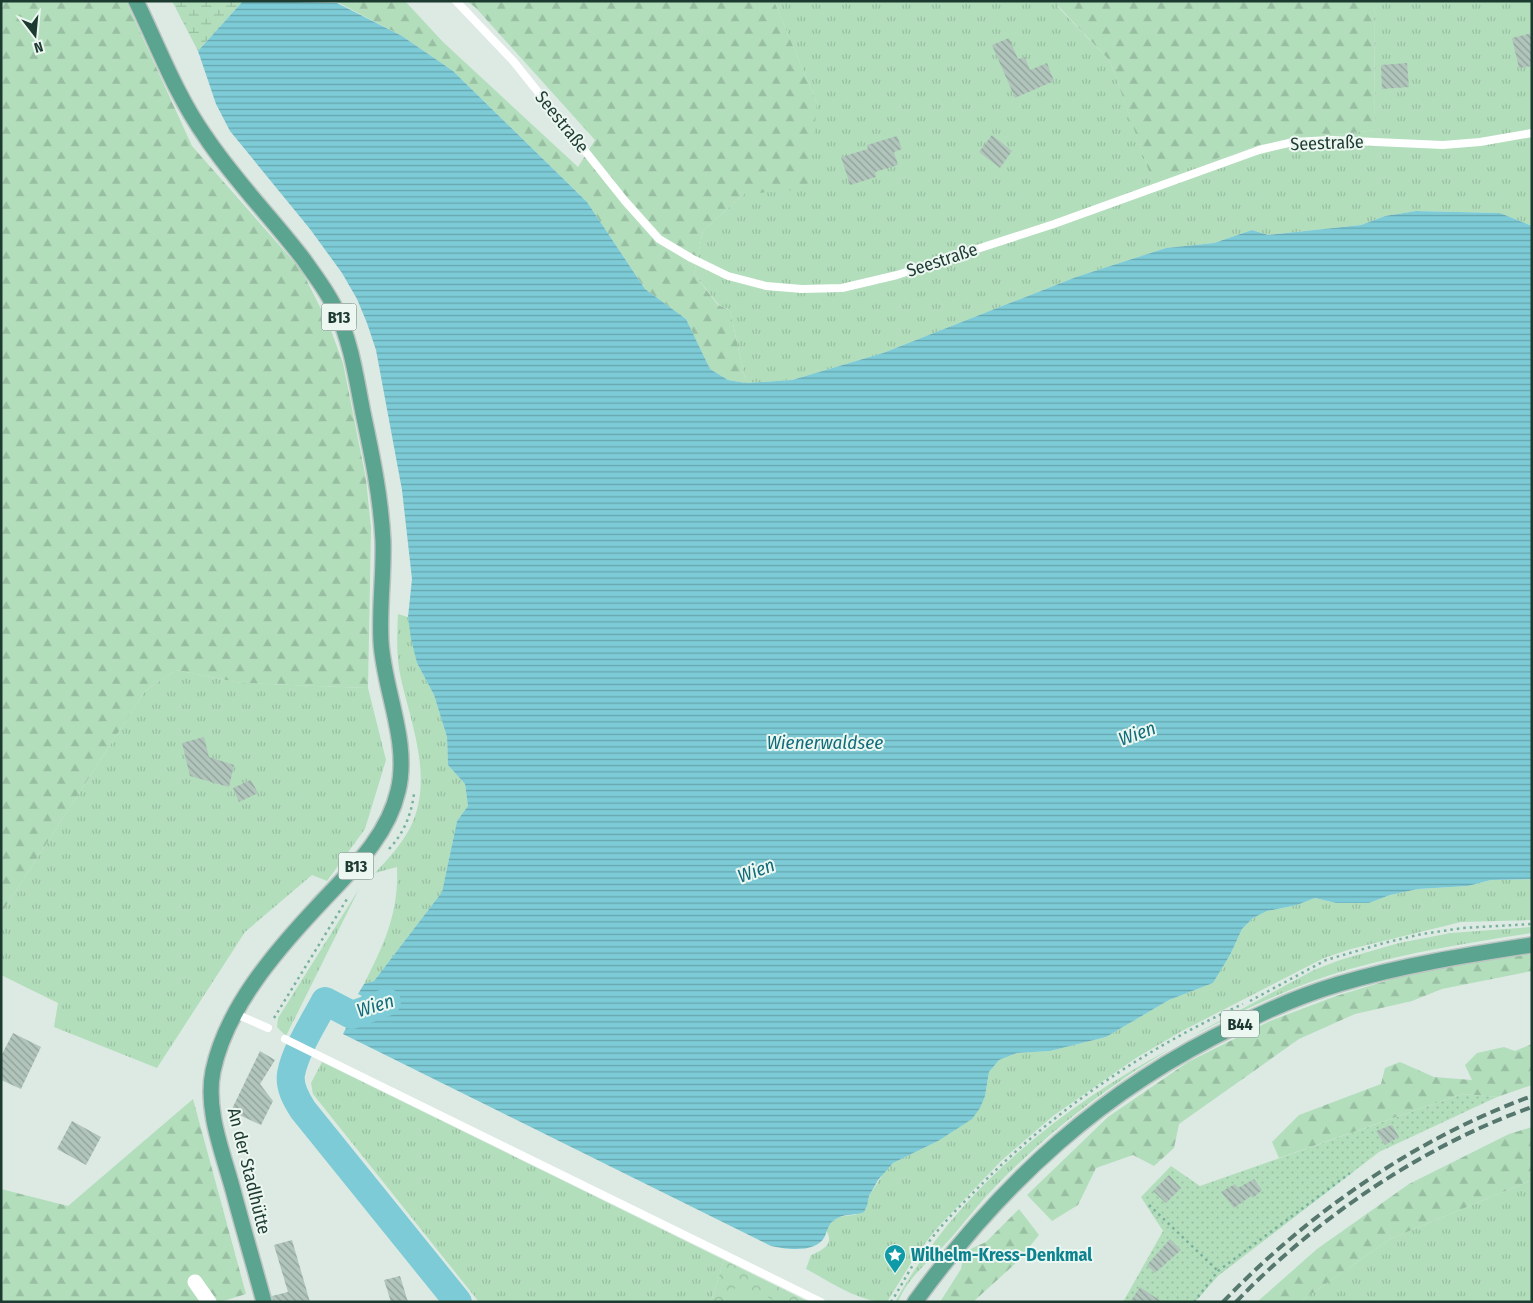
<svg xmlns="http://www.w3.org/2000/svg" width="1533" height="1303" font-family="'Fira Sans Condensed',sans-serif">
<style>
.grass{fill:url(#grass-tufts)}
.forest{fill:url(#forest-firs)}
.wetland{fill:url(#wetland-marsh)}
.park{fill:url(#park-crowns)}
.garden{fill:url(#garden-dots)}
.pitch{fill:#b2debc}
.water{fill:url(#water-rules)}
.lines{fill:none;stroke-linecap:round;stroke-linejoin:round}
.river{stroke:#7dcbd6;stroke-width:28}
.building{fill:url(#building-back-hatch)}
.primary-casing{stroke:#bbc4c1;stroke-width:18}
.path{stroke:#79b19e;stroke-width:2.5;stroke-dasharray:2.5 4;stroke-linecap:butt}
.lane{stroke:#fff;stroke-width:8}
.street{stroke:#fff;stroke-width:15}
.primary{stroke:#5ba48f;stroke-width:15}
.rail{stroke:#56776d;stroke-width:4;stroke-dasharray:10 5;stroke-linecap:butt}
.labels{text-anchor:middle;stroke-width:4;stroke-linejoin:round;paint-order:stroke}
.shield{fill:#ecf7f1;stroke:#5b736b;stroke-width:1}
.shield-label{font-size:16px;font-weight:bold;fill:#1d3a31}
.street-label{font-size:18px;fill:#1d3a31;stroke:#ecf7f1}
.culture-label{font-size:18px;font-weight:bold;fill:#0d838f;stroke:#ecf7f1;text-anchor:start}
.water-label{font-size:19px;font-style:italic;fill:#126d7b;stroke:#ecf7f1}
</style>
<defs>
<pattern id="grass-tufts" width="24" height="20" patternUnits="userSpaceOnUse" patternTransform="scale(1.25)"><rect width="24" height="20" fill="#b2debc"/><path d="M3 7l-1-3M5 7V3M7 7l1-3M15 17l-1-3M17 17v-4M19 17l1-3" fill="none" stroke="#99bfa2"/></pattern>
<pattern id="forest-firs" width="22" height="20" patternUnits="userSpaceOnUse" patternTransform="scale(1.25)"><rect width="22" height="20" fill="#b2debc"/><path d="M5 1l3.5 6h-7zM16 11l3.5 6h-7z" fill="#99bfa2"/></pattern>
<pattern id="wetland-marsh" width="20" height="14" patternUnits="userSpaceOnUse" patternTransform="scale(1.25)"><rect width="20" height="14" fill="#b2debc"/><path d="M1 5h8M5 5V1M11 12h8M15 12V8" fill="none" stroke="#99bfa2"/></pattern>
<pattern id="park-crowns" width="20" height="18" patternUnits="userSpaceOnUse" patternTransform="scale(1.25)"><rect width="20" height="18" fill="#b2debc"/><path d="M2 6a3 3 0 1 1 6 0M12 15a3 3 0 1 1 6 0" fill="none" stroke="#99bfa2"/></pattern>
<pattern id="garden-dots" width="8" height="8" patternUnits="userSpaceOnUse" patternTransform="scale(1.25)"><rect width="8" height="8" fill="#b2debc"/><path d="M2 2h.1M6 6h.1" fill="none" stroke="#99bfa2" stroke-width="1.8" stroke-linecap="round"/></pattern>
<pattern id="water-rules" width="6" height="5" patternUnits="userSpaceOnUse" patternTransform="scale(1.25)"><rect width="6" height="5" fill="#7dcbd6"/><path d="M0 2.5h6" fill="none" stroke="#66a6ae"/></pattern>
<pattern id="building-back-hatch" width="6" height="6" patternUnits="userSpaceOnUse" patternTransform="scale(1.25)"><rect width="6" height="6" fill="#b1c5bc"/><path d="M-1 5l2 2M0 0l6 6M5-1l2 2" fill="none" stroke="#8fa199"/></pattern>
</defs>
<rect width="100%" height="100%" fill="#dceae3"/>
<g class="grass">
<path d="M774,1H1061L1058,7L1110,61L1152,179L1259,145L1375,130L1374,1H1532V226L1500,213L1416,211L1385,216L1361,225L1268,235L1252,230L1214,243L1166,248L1076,277L883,353L792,380L746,383L730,310L719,305L694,274L703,231L744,194L817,103Z"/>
<path d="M398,614L408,617L417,663L434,695L447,737L448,765L465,784L468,806L457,821L442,892L374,981L364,984C384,944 399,913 397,867L375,873C388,859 401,845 410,828C434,780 412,727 401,679C396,658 397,635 398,614Z"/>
<path d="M176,670L241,683L368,688L386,760L365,829L327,881L312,875L245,932L157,1068L54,1027L58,1003L1,975V914L145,691Z"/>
<path d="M1532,879V920L1461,922L1351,949L1324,958L1182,1031L1136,1058L1053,1116L1001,1161L937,1228L916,1255L887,1302C858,1302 831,1282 806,1269L811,1255C823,1250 835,1244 826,1230C840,1207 853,1222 866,1209L869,1196L885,1171L893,1163L938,1141L985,1096L989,1072L999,1060L1017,1053L1050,1051L1106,1037L1169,1000L1213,983L1230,955L1242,929L1253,918L1267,911L1297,905L1315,898L1336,903H1369L1390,895L1418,889L1468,886L1491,880Z"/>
<path d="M359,889L286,1036L277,1027L278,1018Z"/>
<path d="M1532,927V933C1470,942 1410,952 1350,969C1294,985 1241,1011 1190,1037L1314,970L1340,960L1399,943L1451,933Z"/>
<path d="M1170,1049C1106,1087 1047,1133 995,1187C979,1203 966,1221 951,1238C932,1259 909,1275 898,1302H895C957,1191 1059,1108 1170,1049Z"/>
<path d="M322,1062L724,1260L711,1302H479L313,1094L311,1083Z"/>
<path d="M1532,1180V1302H1300L1390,1239Z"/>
</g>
<g class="forest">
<path d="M1,1H126L192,146L302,271L329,325L343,363L366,479L371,528L368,688L241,683L176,670L145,691L1,914Z"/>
<path d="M335,1H405L443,42L578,167L595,140L476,8L467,1H774L817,103L808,189L744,194L703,231L694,274L718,305L730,310L746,383L728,380L710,369L686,319L645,289L587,202L453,71L402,36Z"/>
<path d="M1061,1H1374L1375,130L1259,145L1152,180L1110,61L1058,6Z"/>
<path d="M1532,954V971L1442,989L1412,1001L1355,1014L1299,1039L1179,1124L1174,1148L1154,1166L1133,1155L1096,1168L1078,1205L1052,1221L1027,1195L1108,1117L1188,1062L1270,1021L1336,996L1422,970Z"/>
<path d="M1532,1044V1085L1497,1097L1462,1094L1279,1158L1272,1142L1299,1115L1381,1084L1385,1068L1400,1062L1434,1077L1472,1080L1465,1065L1477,1053L1504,1047L1515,1051Z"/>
<path d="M193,1099L246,1294L220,1302H1V1189L68,1206Z"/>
<path d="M1532,1127V1180L1390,1239L1300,1302H1257L1317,1249L1409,1184L1509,1134Z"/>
<path d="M1019,1209L1039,1235L1017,1262L973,1302H940L961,1269L964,1252L986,1242Z"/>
</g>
<path class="wetland" d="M172,1H243L198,51Z"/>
<path class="park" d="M724,1260L809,1302H711Z"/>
<path class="garden" d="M1462,1094L1497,1097L1379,1152L1218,1276L1195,1302H1123L1163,1231L1141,1197L1171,1166L1200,1186Z"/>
<path class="pitch" d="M737,1283L778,1302H729Z"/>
<path class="water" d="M243,1L337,3L402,36L453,71L587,202L645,289L686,319L710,369L728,380L746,383L792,380L883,353L1076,277L1166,248L1214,243L1252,230L1268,235L1361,225L1385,216L1416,211L1500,213L1532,226V879L1491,880L1468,886L1418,889L1390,895L1369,903H1336L1315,898L1297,905L1267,911L1253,918L1242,929L1230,955L1213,983L1169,1000L1106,1037L1050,1051L1017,1053L999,1060L989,1072L985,1096L980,1108L972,1119L938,1141L893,1163L878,1180L869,1196L867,1206L864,1212C855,1216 846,1213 838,1218C829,1222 828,1228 825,1236C817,1254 785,1249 771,1246L343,1034L362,996L358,994L364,984L374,981L442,892L457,821L468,806L465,784L448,765L447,737L434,695L417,663L411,639L408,617L412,579L402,490L376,350L367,323L357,299L342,273L310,229L230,131L216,104L198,51Z"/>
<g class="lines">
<path class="river" d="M387,1002L352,1015L325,1001C314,1022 295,1051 291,1074C289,1087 296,1099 303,1110L458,1302"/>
</g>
<g class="building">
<path d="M1532,33V66L1519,68L1512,38Z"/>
<path d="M1009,38L1018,59L1025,57L1030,70L1047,63L1054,81L1015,98L992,45Z"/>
<path d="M1407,63L1409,87L1382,89L1381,65Z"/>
<path d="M992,135L1012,151L1000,168L979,152Z"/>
<path d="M897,136L902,149L894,152L898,165L875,172L876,177L850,185L841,157L868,149L867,145Z"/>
<path d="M204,737L209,757L234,765L229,787L190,776L182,743Z"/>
<path d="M251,780L258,793L239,802L233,788Z"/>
<path d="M13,1033L41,1047L21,1089L1,1080V1056Z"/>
<path d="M260,1051L275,1060L260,1084L273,1101L261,1125L231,1111Z"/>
<path d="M72,1121L101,1137L86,1165L57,1149Z"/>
<path d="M1392,1125L1399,1137L1385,1145L1376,1131Z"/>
<path d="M1169,1175L1181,1188L1166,1203L1153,1191Z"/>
<path d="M1254,1179L1262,1190L1253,1198L1251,1196L1234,1208L1221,1192L1235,1184L1238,1188Z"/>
<path d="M1170,1239L1181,1250L1155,1273L1147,1265Z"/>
<path d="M292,1240L310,1302H273L272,1296L288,1292L274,1245Z"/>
<path d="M400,1276L408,1302H391L384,1280Z"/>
<path d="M1140,1287L1162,1302H1130Z"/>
</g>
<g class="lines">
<g class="primary-casing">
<g id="primary">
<path d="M136,1C158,46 176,95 205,136C234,180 272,218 304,260C315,276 327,291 335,308C351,341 356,377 363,413C372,455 381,498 383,541C384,575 379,608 381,642C384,691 410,742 398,791C387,839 348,873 316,908C274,953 226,1009 213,1071C205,1110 223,1153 233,1190C243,1228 254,1265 264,1302"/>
<path d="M915,1302C1002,1182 1103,1089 1238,1025C1270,1009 1305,994 1339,984C1403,965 1467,955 1532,945"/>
</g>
</g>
<g class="path">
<path d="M389,849C404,833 411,815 414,794"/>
<path d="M1250,1001L1326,960L1384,943L1422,934L1463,928L1532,924"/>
<path d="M274,1018L347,899"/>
<path d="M1149,1205L1218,1271"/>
<path d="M891,1302C902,1285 911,1266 923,1250C938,1228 957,1209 976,1190C1051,1112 1144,1049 1243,1004"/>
<path d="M1194,1302L1218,1271L1350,1173"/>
</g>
<g class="lane">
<path d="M456,1L514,62L625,201L659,239L691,258L728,276L766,286L802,289L842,288L897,275L1054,224L1259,150L1293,142L1331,140L1443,145L1480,142L1532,133"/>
<path d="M236,1014L268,1028"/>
<path d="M285,1039L821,1302"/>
</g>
<path class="street" d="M195,1282L209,1302"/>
<use href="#primary" class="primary"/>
<g class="rail">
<path d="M1223,1302C1308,1213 1416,1138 1532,1096"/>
<path d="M1236,1302C1315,1219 1424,1145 1532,1107"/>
</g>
</g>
<defs>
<g id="sight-pin" transform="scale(1.125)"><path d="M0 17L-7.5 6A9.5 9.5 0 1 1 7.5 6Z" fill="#0f9aa8" stroke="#ecf7f1"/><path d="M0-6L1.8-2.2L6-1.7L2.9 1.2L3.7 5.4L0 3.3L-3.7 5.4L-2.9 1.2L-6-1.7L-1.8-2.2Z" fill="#fff"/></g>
</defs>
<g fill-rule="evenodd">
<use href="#sight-pin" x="895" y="1255"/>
</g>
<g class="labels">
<g class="shield">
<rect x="321.5" y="303.5" width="35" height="27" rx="4"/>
<rect x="338.5" y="852.5" width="35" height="27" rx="4"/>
<rect x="1221" y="1010.5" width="38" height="27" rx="4"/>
</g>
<g class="shield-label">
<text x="339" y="323">B13</text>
<text x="356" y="872">B13</text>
<text x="1240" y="1030">B44</text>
</g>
<g class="street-label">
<text transform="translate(562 122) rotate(51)" y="6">Seestraße</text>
<text transform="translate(1327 143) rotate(-2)" y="6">Seestraße</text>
<text transform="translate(942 260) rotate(-18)" y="6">Seestraße</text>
<text transform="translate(249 1171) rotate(76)" y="6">An der Stadlhütte</text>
</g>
<g class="culture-label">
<text x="911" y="1261">Wilhelm-Kress-Denkmal</text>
</g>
<g class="water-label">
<text transform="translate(1137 733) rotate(-20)" y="7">Wien</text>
<text x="825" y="749">Wienerwaldsee</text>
<text transform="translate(756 870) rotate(-20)" y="7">Wien</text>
<text transform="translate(375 1005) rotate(-17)" y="7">Wien</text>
</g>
</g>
<rect width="1533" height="1303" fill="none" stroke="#1d3a31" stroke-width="5"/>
<g transform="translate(35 35) rotate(164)" stroke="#ecf7f1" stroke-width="4" paint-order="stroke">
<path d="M0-4L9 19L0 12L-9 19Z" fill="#1d3a31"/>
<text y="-8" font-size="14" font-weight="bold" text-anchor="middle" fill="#1d3a31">N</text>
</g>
</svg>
